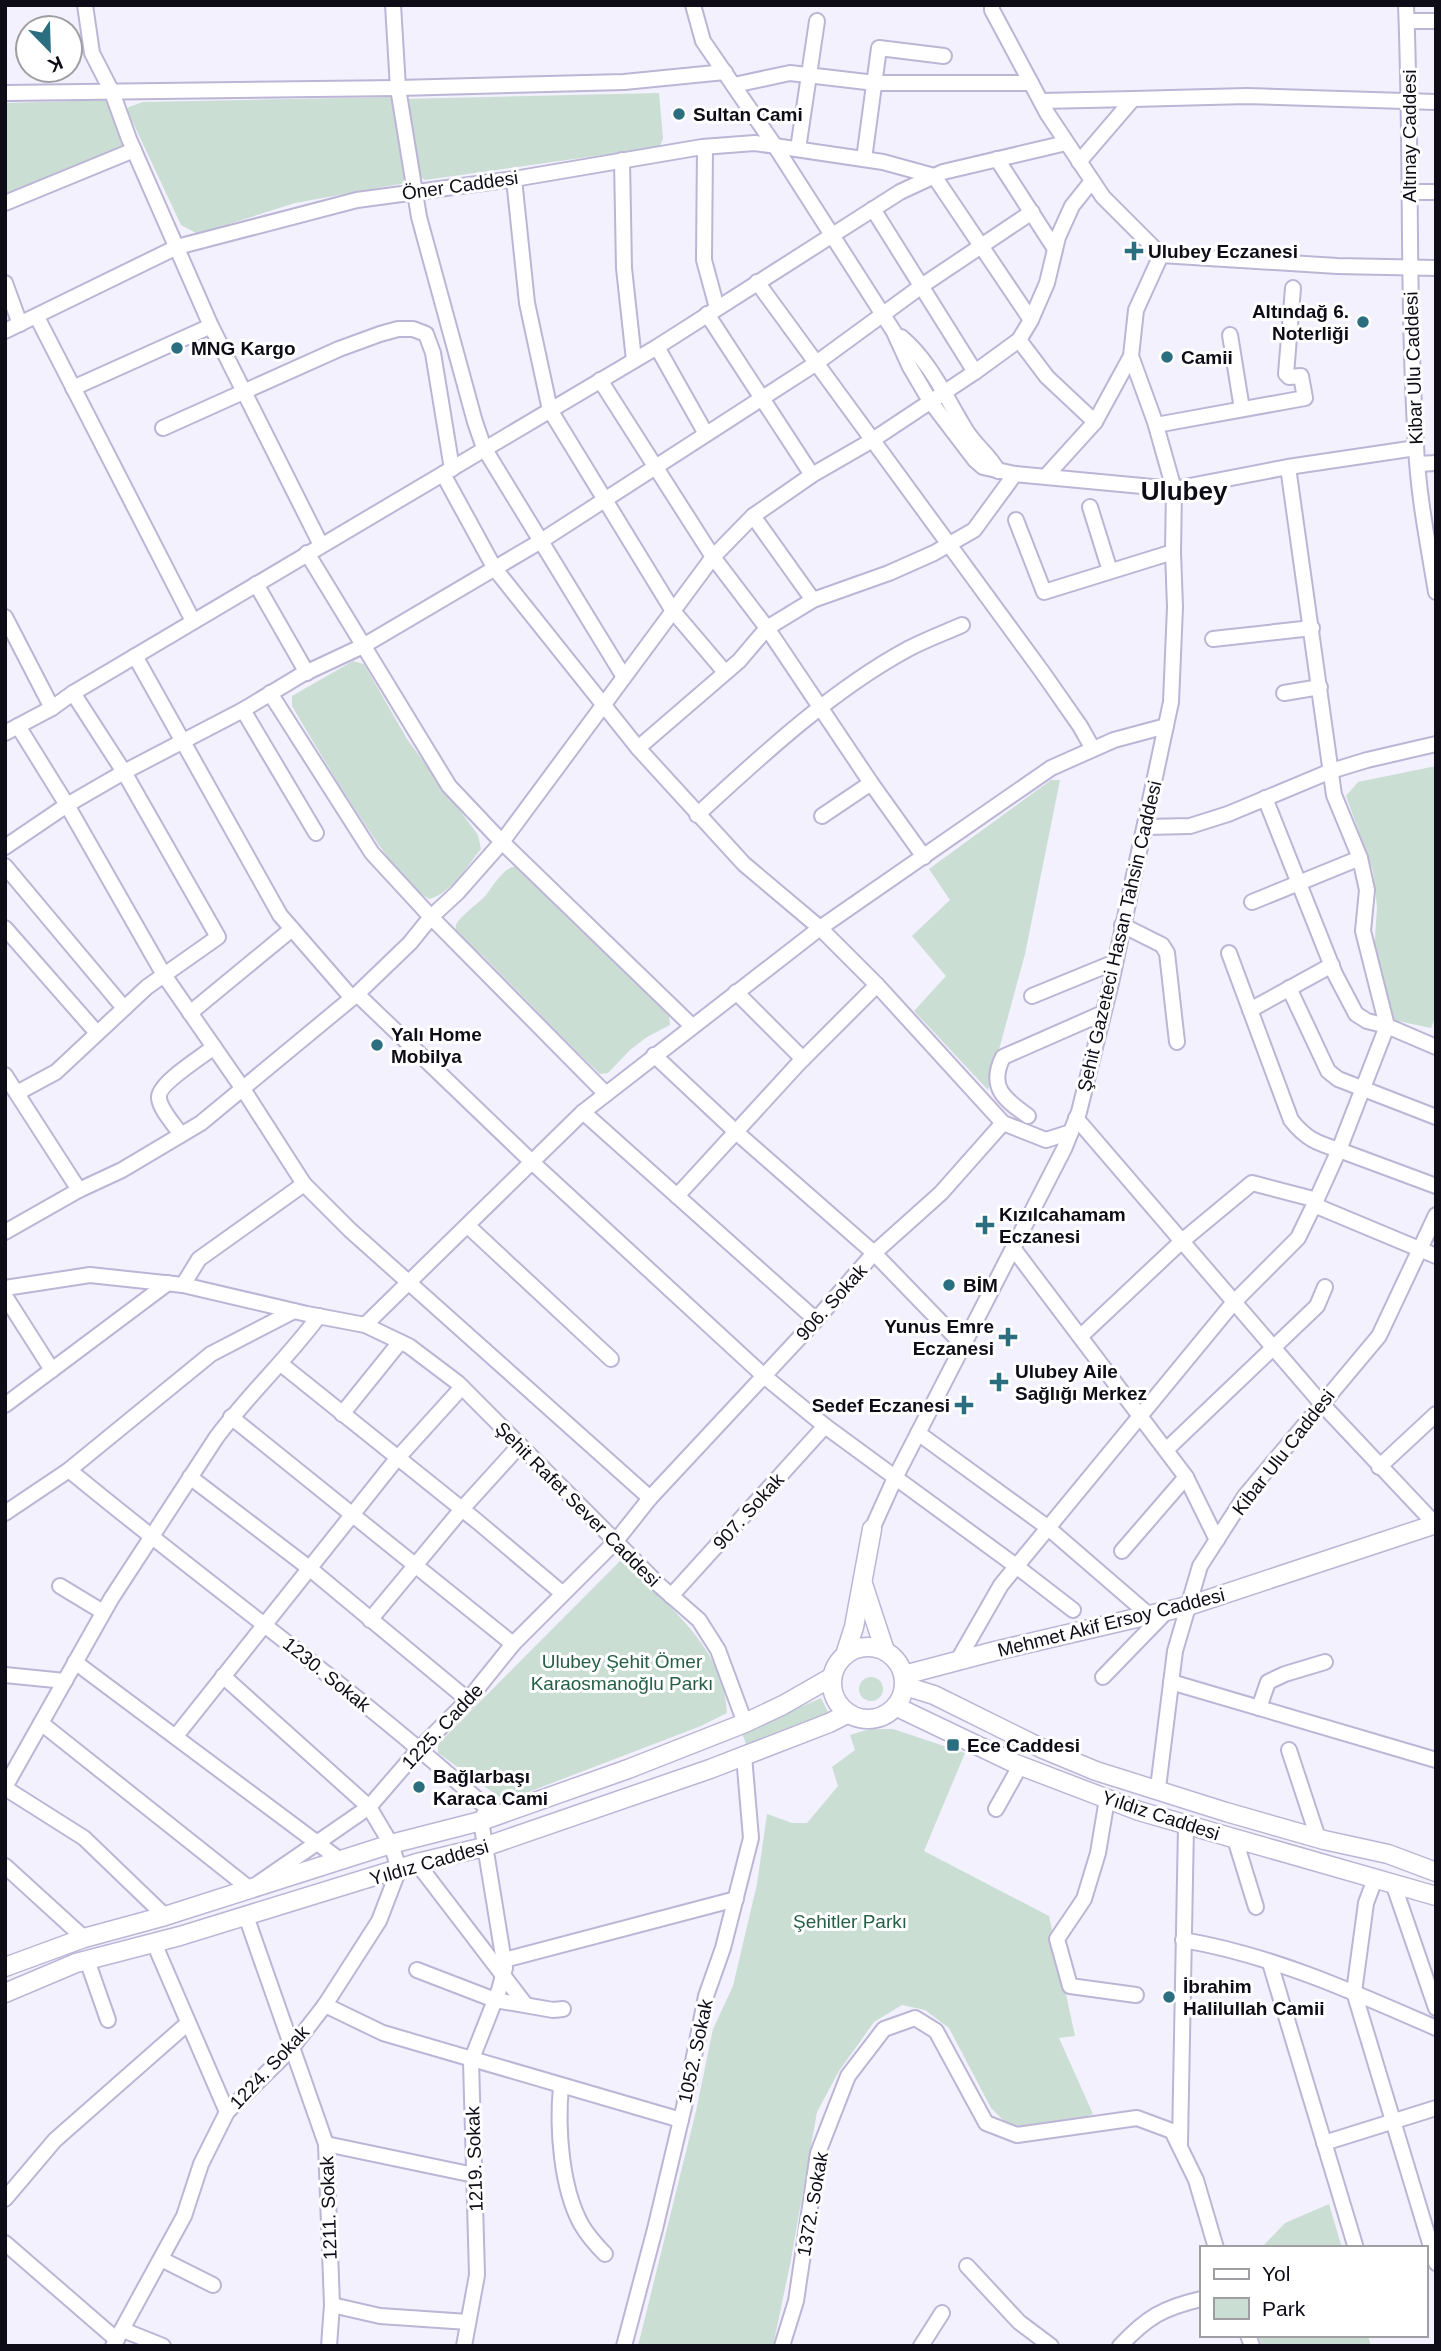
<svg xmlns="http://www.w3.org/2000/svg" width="1441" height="2351" font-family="Arial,sans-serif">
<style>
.green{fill:#caded4}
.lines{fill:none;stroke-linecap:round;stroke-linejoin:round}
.minor-casing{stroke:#bcb5d5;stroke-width:18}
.major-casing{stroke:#bcb5d5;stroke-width:21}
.minor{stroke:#fff;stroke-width:14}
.major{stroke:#fff;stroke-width:18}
.poi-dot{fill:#2b6e7f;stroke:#fff;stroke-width:2.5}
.labels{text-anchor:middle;stroke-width:6;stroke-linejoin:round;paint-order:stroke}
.poi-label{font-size:19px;font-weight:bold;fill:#0e0c16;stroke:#fff;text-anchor:start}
.street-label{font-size:19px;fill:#0e0c16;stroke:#fff}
.park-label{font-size:19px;fill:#265f48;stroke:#fff}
.district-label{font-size:26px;font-weight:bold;fill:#0e0c16;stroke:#fff}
</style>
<rect width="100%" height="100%" fill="#f3f1fe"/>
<g class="green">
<path d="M659,93L663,138L660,147L425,180L418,175L403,99Z"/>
<path d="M392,97L406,183L295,203L198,234L181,225L127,110L129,107L143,102Z"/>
<path d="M106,100L126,148L5,197V103Z"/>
<path d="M353,661L364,664L407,739L478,835L481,849C467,866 451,894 429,899C402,882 384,852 366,826C340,787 316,747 292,706V696Z"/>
<path d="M1436,766V1016L1431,1028L1393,1020L1374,953L1377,907L1373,871L1346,796L1358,782Z"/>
<path d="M1051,780H1060L1025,954L988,1090L914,1011L946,976L912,936L950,900L929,869Z"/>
<path d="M516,866L525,869L669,1016L670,1025L647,1037L630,1050L608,1073L600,1074C560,1036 522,995 483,956C476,949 453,936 456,925C458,918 480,902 486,895C494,885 503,868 516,866Z"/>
<path d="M622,1559C637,1570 649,1584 661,1597C694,1631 725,1664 727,1713L701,1726L505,1801L438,1753V1744Z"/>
<circle cx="871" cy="1689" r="12"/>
<path d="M821,1698L830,1716L746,1744L742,1733Z"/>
<path d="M870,1729H893L965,1753L924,1851L1049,1916L1075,2036L1059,2038L1093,2114L1073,2121L1024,2127L1006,2123L991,2108L949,2028L925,2010L902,2005L874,2022L839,2071L817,2112L790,2265L773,2346H638L696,2111L713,2029L733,1986L757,1884L767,1814L792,1823H807L838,1786L832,1767L855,1750L850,1735Z"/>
<path d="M1329,2204L1342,2248H1261L1285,2223Z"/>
<path d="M1258,2335H1368L1371,2346H1262Z"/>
</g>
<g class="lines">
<g class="minor-casing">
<g id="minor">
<path d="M85,5L92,53L112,92L129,139L211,326L321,545"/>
<path d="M393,5L398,88L419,217L475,422L484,448L624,677"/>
<path d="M693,5L703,41L775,146L894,332L910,367L930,401L975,460L983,467L1015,474L1174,489L1155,422L1131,356L1136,310L1161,255"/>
<path d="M992,5V10L1047,113L1103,197L1161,255"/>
<path d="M1406,5C1412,152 1407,299 1416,445C1418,494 1428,544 1436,592"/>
<path d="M1407,21H1436"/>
<path d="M734,85L790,73L875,83H1031"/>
<path d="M5,93L398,88L624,82L725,72"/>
<path d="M1041,101L1133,99"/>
<path d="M705,147L704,260L717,308"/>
<path d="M798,149L817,21"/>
<path d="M864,159L879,48L944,56"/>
<path d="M997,159L1055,249"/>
<path d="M622,160L624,268L634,360"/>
<path d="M1079,162L1133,99L1247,96L1436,102"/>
<path d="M514,179L527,303L550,410L673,611L724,671"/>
<path d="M1410,192H1436"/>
<path d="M5,203L134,150"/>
<path d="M873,209L975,372"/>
<path d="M1161,255L1337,266L1436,268"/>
<path d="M757,282L1043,673L1080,726L1093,749"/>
<path d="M5,283L20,324"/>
<path d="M707,314L812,475"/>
<path d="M37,317L193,621"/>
<path d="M5,331L177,247L357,200L514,179L702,147L755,143L883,162L934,176L1031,320"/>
<path d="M1230,335L1242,409"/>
<path d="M901,337C931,362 947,400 967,432C977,447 990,456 998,471"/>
<path d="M1019,340L1047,377L1095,422"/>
<path d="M657,347L706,434"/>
<path d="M600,380L713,557L767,628L871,783L924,857"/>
<path d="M73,388L211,326"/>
<path d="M1156,425L1305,398L1301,376L1289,377L1286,374L1293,288"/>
<path d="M163,428L339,349L380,334L398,329H413L426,334L433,353L452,469"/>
<path d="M1418,464L1436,463"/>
<path d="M443,474L495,569L638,748L744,864L820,928L877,985L1003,1123"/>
<path d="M1047,475L1095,422L1131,356"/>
<path d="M1090,507L1110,571"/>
<path d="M753,516L813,600"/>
<path d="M1016,520L1044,592L1173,552"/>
<path d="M307,553L449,786L502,842L692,1026"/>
<path d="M256,584L307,673"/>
<path d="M5,617L52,708"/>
<path d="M1213,639L1312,628"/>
<path d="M135,656L280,915L352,998"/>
<path d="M270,693L372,853L431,917L606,1094"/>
<path d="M1284,693L1320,687"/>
<path d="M243,710L316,833"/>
<path d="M18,726L67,805L164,975L243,1089L304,1184L350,1230L650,1498"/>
<path d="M5,733L52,708L73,693L657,347L900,192L943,172L1066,143"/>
<path d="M638,748L739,661L767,628L813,600L889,573L934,553L974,530L1015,474"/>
<path d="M1265,798L1335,974L1356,1014L1367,1021L1387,1026L1436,1047"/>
<path d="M697,815C761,756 832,690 908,649C925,640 944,633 962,625"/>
<path d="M822,816L871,783"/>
<path d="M1145,827L1190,826L1228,814L1331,771L1367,760L1436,744"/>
<path d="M5,847L67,805L124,772L243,710L301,675L363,646L541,541L815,364L923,285L1032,212"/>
<path d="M5,866L124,1008"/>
<path d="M1252,902L1360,858"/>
<path d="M1122,925L1162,945L1167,953L1177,1042"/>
<path d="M5,928L97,1033"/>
<path d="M1229,953L1291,1120C1306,1139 1317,1143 1339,1150L1387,1026L1363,931L1367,890L1360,858L1334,795L1288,467"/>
<path d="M1289,988L1328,1071L1338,1079L1436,1117"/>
<path d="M736,992L803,1059"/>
<path d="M357,994L533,1163L764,1376L825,1426L1016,1566L1073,1610"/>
<path d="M1032,996L1115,962"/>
<path d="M1250,1010L1332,965"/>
<path d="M190,1013L292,929"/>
<path d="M654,1055L736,1132L874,1253L963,1345"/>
<path d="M5,1075L79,1190"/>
<path d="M17,1093L56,1072L147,987L218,937L124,772L73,693"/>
<path d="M583,1112L816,1320"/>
<path d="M1028,1116C1004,1099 988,1087 1003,1057L1103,1013"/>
<path d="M1076,1118L1321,1403L1436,1525"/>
<path d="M181,1135C175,1125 160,1110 159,1098C157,1084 203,1056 214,1047"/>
<path d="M677,1196L798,1064L877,985"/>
<path d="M1314,1205L1339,1150L1436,1186"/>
<path d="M468,1226L611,1359"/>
<path d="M5,1232L79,1190L122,1170L201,1123L357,994L410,943L431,917L457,893L502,842L713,557L753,516L812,475L871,441L975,372L1019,340L1031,320L1047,283L1058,237L1072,206L1092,181"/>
<path d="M1013,1248L1186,1477L1217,1540"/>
<path d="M183,1285L199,1259L304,1184"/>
<path d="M5,1288L90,1275L183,1285L307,1314L365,1325L409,1346L458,1383L659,1585L699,1620L718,1650L745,1723"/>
<path d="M5,1296L52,1370"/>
<path d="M365,1325L583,1112L820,928L1051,768L1114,740L1166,726"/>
<path d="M1081,1336L1182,1241L1252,1183L1317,1200"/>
<path d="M281,1364L478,1522L562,1593"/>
<path d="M5,1405L168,1283"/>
<path d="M342,1414L400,1342"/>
<path d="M231,1417L513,1644"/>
<path d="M918,1433L1047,1527L1149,1615"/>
<path d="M1166,1450L1317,1306L1325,1287"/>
<path d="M1379,1467L1436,1414"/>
<path d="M69,1470C207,1584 353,1688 487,1808L481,1821L505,1968L499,1990L471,2061L477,2275L464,2346"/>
<path d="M190,1477L309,1568L468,1700"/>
<path d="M5,1513L69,1470L211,1354L294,1311"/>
<path d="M872,1529L895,1478L1064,1149L1079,1112L1111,983L1171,702L1175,607L1173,552L1174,489L1288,467L1416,448"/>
<path d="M1122,1551L1186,1477"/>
<path d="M60,1586L103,1612"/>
<path d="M671,1596L825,1426"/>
<path d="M370,1620L462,1509L520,1445"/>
<path d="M958,1660L1001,1585L1234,1302L1298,1238L1314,1205L1436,1256"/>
<path d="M75,1662L340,1860"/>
<path d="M5,1675L65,1681"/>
<path d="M1103,1677L1167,1611"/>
<path d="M1171,1682L1436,1760"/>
<path d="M1259,1708L1268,1682L1285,1674L1325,1662"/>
<path d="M41,1723L250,1889L369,1807L420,1748L468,1700L513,1644L616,1541L650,1498L816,1320L874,1253L941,1193L1003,1123L1046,1140L1071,1132"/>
<path d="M176,1736L395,1461L462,1387"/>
<path d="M1289,1750L1318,1838"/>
<path d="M5,1787L111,1599L216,1438C248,1395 287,1359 319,1316"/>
<path d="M5,1788L84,1838L165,1916"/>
<path d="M1158,1788L1175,1651L1200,1566L1245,1496L1379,1336L1436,1215"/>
<path d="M1107,1799L1098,1853L1084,1899L1057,1939L1070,1986L1136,1995"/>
<path d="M996,1809L1020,1766"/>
<path d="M1235,1839L1256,1907"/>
<path d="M417,1863L525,2004"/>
<path d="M5,1866L84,1938"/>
<path d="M1375,1879L1366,1903L1354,1992L1436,2263"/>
<path d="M1393,1883L1436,2008"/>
<path d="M246,1916L326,2144L332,2305L329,2346"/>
<path d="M1183,1940C1272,1955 1354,1992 1436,2028"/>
<path d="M154,1943L227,2112"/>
<path d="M87,1960L108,2020"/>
<path d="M504,1960L736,1899"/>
<path d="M1270,1963L1355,2245"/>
<path d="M417,1970L495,2000L553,2010L563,2009"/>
<path d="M325,2005L383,2033L681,2120"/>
<path d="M561,2086C557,2128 561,2187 581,2224C588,2236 596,2245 605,2254"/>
<path d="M1180,2143L1186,1826"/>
<path d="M1324,2143L1436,2108"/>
<path d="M326,2144L474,2175"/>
<path d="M5,2199L55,2140L188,2023"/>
<path d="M5,2243L117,2340"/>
<path d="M161,2259L213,2285"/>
<path d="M967,2266L1019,2322L1051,2346"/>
<path d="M332,2305L380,2316L468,2322"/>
<path d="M123,2330L163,2346"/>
<path d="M1248,2335L1252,2346"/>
<path d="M113,2346L184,2216L201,2164L227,2112L291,2049L325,2005L379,1921L399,1869L391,1844L369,1807L223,1676"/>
<path d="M624,2346L655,2229L684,2107L706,1996L723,1948L751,1838L744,1756"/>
<path d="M782,2346L796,2301L818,2153L848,2076L884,2029L915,2018L936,2031L986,2123L1017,2135L1137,2118L1172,2131L1196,2180L1216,2248"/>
<path d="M921,2346L942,2313"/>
<path d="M1120,2346C1147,2317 1163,2308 1201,2299"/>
</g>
</g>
<g class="major-casing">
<g id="major">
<path d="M863,1584L885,1651"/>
<circle cx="868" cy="1683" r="36"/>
<path d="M845,1655L854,1627L872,1529"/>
<path d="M904,1675L995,1651L1188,1606L1436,1524"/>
<path d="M905,1686L934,1695L1043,1749L1096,1771L1226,1812L1324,1840L1388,1854L1436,1872"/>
<path d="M897,1707L1016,1764L1139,1811L1436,1896"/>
<path d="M5,1967L84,1938L165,1916L391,1844L481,1821L628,1769L745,1723L783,1705L832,1677"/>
<path d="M5,1993L76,1963L180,1936L417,1863L484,1847L710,1769L829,1723L847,1714"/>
</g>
</g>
<use href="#minor" class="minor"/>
<use href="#major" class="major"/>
</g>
<g class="poi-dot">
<circle cx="679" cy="114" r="7"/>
<path d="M1130.5 240.5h7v7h7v7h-7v7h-7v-7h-7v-7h7z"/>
<circle cx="1363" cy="322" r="7"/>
<circle cx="177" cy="348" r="7"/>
<circle cx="1167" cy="357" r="7"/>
<circle cx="377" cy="1045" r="7"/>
<path d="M981.5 1214.5h7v7h7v7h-7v7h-7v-7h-7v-7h7z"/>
<circle cx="949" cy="1285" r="7"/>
<path d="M1004.5 1326.5h7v7h7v7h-7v7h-7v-7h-7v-7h7z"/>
<path d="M995.5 1371.5h7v7h7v7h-7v7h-7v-7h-7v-7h7z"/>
<path d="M960.5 1394.5h7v7h7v7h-7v7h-7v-7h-7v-7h7z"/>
<rect x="946" y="1738" width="14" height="14" rx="3.5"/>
<circle cx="419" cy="1787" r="7"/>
<circle cx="1169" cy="1997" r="7"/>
</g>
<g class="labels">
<g class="poi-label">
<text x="693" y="121">Sultan Cami</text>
<text x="1148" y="258">Ulubey Eczanesi</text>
<text x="1349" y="318" text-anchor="end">Altındağ 6.<tspan x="1349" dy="22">Noterliği</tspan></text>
<text x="191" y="355">MNG Kargo</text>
<text x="1181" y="364">Camii</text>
<text x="391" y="1041">Yalı Home<tspan x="391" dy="22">Mobilya</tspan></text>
<text x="999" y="1221">Kızılcahamam<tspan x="999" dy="22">Eczanesi</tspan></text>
<text x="963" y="1292">BİM</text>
<text x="994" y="1333" text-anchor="end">Yunus Emre<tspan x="994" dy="22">Eczanesi</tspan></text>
<text x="1015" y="1378">Ulubey Aile<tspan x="1015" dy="22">Sağlığı Merkez</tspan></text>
<text x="950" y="1412" text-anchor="end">Sedef Eczanesi</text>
<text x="967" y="1752">Ece Caddesi</text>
<text x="433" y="1783">Bağlarbaşı<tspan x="433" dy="22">Karaca Cami</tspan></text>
<text x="1183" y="1993">İbrahim<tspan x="1183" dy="22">Halilullah Camii</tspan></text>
</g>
<g class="street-label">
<text transform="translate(1409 136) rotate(-90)" y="7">Altınay Caddesi</text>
<text transform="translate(460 185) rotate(-8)" y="7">Öner Caddesi</text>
<text transform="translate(1413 368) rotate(-92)" y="7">Kibar Ulu Caddesi</text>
<text transform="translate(1119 936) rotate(-77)" y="7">Şehit Gazeteci Hasan Tahsin Caddesi</text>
<text transform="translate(831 1302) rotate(-48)" y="7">906. Sokak</text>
<text transform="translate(1283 1452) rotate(-52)" y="7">Kibar Ulu Caddesi</text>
<text transform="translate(578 1504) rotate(45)" y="7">Şehit Rafet Sever Caddesi</text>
<text transform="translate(748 1511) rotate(-48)" y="7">907. Sokak</text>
<text transform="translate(1111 1622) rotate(-14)" y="7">Mehmet Akif Ersoy Caddesi</text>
<text transform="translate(327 1674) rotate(39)" y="7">1230. Sokak</text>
<text transform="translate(442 1726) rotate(-47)" y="7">1225. Cadde</text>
<text transform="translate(1161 1815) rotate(18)" y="7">Yıldız Caddesi</text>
<text transform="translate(429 1862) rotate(-16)" y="7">Yıldız Caddesi</text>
<text transform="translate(695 2051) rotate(-78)" y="7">1052. Sokak</text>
<text transform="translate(269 2067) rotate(-47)" y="7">1224. Sokak</text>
<text transform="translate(474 2159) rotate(-92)" y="7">1219. Sokak</text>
<text transform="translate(812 2204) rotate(-80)" y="7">1372. Sokak</text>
<text transform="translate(328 2208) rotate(-92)" y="7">1211. Sokak</text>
</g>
<g class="park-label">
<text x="622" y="1668">Ulubey Şehit Ömer<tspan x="622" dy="22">Karaosmanoğlu Parkı</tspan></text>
<text x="850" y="1928">Şehitler Parkı</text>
</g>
<g class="district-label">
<text x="1184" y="500">Ulubey</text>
</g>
</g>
<rect width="1441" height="2351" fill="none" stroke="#0e0c16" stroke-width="14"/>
<rect x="1200" y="2246" width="228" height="91" fill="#ffffff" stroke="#9f9ea2" stroke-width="2"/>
<rect x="1214" y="2269" width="35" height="10" fill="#ffffff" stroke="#9f9ea2" stroke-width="2"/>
<text x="1262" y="2281" font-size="21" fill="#0e0c16">Yol</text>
<rect x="1214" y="2298" width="35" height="21" fill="#caded4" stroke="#9f9ea2" stroke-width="2"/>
<text x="1262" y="2316" font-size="21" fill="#0e0c16">Park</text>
<g transform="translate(49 49) rotate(157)"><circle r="33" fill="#ffffff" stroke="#9f9ea2" stroke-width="2"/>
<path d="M0-5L12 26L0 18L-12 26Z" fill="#2b6e7f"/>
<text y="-10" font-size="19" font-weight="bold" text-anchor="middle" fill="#0e0c16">K</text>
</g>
</svg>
